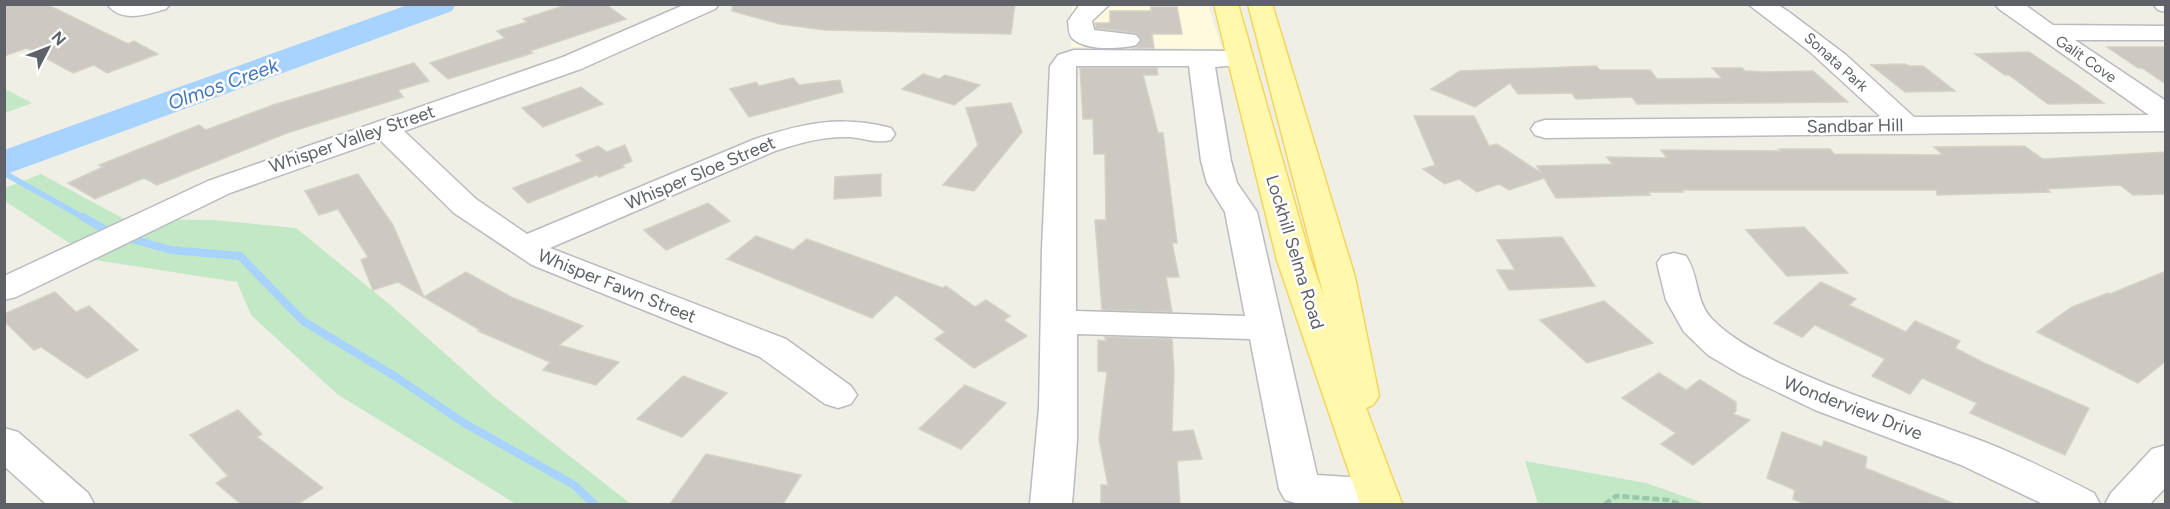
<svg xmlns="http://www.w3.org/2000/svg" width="2170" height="509" font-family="Figtree,sans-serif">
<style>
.commercial{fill:#fff9dd}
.green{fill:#c2e8c5}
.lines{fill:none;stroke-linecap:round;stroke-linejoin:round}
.stream-far1{stroke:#a8d3ff;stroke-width:6}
.stream{stroke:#a8d3ff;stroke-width:8}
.river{fill:#a8d3ff;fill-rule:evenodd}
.building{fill:#ccc9c3;stroke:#d5d1c4;stroke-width:1.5}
.minor-casing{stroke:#b9bbc0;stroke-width:3}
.major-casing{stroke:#f6d55a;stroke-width:3}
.path{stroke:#9ac7aa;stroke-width:4.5;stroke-dasharray:7 3;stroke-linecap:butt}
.minor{fill:#fff;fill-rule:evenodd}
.major{fill:#fff8ad;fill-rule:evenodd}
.labels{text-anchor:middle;stroke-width:5;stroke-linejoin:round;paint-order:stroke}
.far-street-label{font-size:15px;fill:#5e6167;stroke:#fff}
.street-label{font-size:18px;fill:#5e6167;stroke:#fff}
.water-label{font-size:20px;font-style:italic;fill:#4276bf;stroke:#fff}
</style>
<rect width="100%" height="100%" fill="#f0efe6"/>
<path class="commercial" d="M1208,4L1222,49L1071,47L1072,5Z"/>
<g class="green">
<path d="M5,89L32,103L5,113Z"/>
<path d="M41,174L124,219L214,220L296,228L388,303L494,397L631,504H516L337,394L251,315L237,282L95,260L5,201V188Z"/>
<path d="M1525,461L1646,483L1706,504H1538Z"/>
</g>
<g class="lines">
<path class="stream-far1" d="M4,173L86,219"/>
<g class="stream">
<path d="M83,217L104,229"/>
<path d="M132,239L171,250L240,256L303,321L396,377L464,423L574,485L594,504"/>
</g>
<path class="river" d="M410,4H456L452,11L4,175V150Z"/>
</g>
<g class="building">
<path d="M4,4H46L128,44L134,41L158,54L107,73L94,65L73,73L27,48L4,56Z"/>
<path d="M569,4H605L626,19L530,51L533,53L448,79L430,63L505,38L497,31L527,22L523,19Z"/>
<path d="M733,4H1015L1011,34L825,30L780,24L732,11Z"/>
<path d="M1151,7H1177L1182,34H1152L1154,48H1132L1138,46L1142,40L1136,33L1096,28L1095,23H1110V11H1151Z"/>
<path d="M2107,47H2166V84L2142,68H2138Z"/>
<path d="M2029,52L2071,80L2104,103L2048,104L2009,75H2005L1975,54Z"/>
<path d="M414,63L429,81L398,90L403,97L287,133L157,185L144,178L95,199L68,183L103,167L99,165L199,125L206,130L273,105Z"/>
<path d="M1905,64L1909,66H1923L1955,91L1905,92L1871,65Z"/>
<path d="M1596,66L1600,70H1650L1657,79L1722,78L1712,68H1742L1745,71L1763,72L1813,71L1848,102L1637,104L1632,97L1576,99L1572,93L1518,94L1510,83L1475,107L1431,89L1460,71Z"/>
<path d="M1080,68H1157L1158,75H1143L1158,133H1163L1177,243H1172L1179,277H1166L1172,312L1102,310L1095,220H1106L1105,154H1094L1093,119H1083Z"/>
<path d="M923,74L939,79L945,75L980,85L954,105L902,89Z"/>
<path d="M793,78L799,85L840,80L843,92L749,117L730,89L756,82L759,86Z"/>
<path d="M581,87L603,104L543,127L522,108Z"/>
<path d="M1011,103L1022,132L974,191L943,185L978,145L966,108Z"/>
<path d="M1414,116H1474L1489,146L1497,144L1541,173L1537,166L1612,164L1607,157L1667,158L1661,150L1781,151L1779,149H1830L1834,154L1943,155L1934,147L2024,146L2043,159L2166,152V194L2133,195L2120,185L2047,189L2050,192L1937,195V190H1682L1683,192H1648L1650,195L1556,198L1544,178L1509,190L1499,184L1477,192L1459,179L1445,184L1423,169L1435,165Z"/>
<path d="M625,145L632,161L622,165L624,167L599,177L597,175L528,203L513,188L583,161L576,155L598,146L607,152Z"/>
<path d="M358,174L393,225L424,297L466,272L511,297L583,326L559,345L619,362L596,385L543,370L550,362L478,331L480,330L398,282L373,290L361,260L368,257L338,209L319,215L305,191Z"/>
<path d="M881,174V196L834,199L835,177Z"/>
<path d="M708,203L730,221L666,250L644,230Z"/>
<path d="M1804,227L1848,273L1787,276L1746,230Z"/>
<path d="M756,236L793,250L807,239L943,288L946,286L975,307L986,300L1010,316L1004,320L1027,336L974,368L935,339L945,332L896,295L872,318L727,259Z"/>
<path d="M1562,237L1595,286L1509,290L1497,270H1515L1497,240Z"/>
<path d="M2166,271V361L2138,383L2037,332L2072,307L2108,293L2110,294Z"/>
<path d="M1821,282L1856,299L1849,305L1906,332L1915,321L1960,341L1955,348L1984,363L2089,408L2065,455L1970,413L1977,403L1922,378L1910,394L1872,376L1885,359L1815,325L1802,337L1774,323Z"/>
<path d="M55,292L76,312L89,306L138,350L87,378L41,347L34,350L4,321V314Z"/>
<path d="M1604,301L1653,343L1587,363L1540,320Z"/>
<path d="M1105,337L1172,339L1174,372L1172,432L1193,430L1202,459L1177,461L1180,504H1101V485H1108L1099,439L1107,372L1098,371V340L1106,341Z"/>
<path d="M1659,373L1686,390L1700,380L1736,402V411L1733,414L1750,420L1693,465L1661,444L1676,433L1622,398Z"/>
<path d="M683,376L727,393L682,437L637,419Z"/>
<path d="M965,385L1006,403L961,449L919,429Z"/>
<path d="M238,410L262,434L257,437L323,488L298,504H241L216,483L228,476L190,435Z"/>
<path d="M1782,432L1822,447L1824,441L1867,457L1865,468L1955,504H1806L1793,499L1795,490L1767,478Z"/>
<path d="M706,454L801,475L783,504H670Z"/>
</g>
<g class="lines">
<g class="minor-casing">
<g id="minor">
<path d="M107,4H170L166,9C148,14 121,24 107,4Z"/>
<path d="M686,4H719L715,9L581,69L404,131L476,199L527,234L755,139C804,123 840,115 891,128L895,134L891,140C877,144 864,138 849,137C823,136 800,143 775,151L550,248L786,339L851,386L857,395L851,404L838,408L825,404L760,357L532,265L454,213L380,140L230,193L16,297L4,300V276L208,181L563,57Z"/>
<path d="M1080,4H1110L1092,21L1094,30L1136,35L1140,40L1136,45C1120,49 1087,51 1073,39C1068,35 1069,27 1068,21Z"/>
<path d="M1748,4H1777L1789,12L1846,55L1914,117L2149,115L1999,9L1995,4H2024L2053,25L2166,26V40H2075L2166,101V131L1545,138L1535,135L1531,129L1535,123L1545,120L1881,117L1809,51Z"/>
<path d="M2153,4H2166V12L2158,10Z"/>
<path d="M1074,50L1240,51L1249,54L1253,59L1249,64L1215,67L1231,161L1237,183L1257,212L1317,475L1378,479L1393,484L1399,495L1394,504H1299L1285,500L1279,489L1250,339L1077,334V440L1072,504H1030L1039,408L1042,249L1050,66L1058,55ZM1076,66H1189L1201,161L1207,183L1225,212L1245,316L1076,311Z"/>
<path d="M1674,253L1686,256C1699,275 1695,300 1711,318C1729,337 1752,349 1775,361C1839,393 1907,413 1974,438C2015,453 2055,473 2094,493L2100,504H2043L1961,465L1815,410L1740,374L1708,355L1684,332L1666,300L1657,263L1662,256Z"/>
<path d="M4,428L18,432L88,493L94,504H46L4,466Z"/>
<path d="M2166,445V487L2150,504H2105L2111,493L2152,449Z"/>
</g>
</g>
<g class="major-casing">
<path id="major" d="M1214,4H1238L1311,260L1324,297L1248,4H1272L1355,277L1379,396L1373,405L1366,408L1402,504H1360L1277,260Z"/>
</g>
<path class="path" d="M1605,504L1616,496L1668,500L1680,504"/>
<use href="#minor" class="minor"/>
<use href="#major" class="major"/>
</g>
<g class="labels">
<g class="far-street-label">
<text transform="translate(2086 59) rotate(35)" y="5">Galit Cove</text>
<text transform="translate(1836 62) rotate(42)" y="5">Sonata Park</text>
</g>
<g class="street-label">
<text transform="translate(1855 126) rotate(-1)" y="6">Sandbar Hill</text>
<text transform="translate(352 139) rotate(-19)" y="6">Whisper Valley Street</text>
<text transform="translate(700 173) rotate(-23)" y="6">Whisper Sloe Street</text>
<text transform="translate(1295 252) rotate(73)" y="6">Lockhill Selma Road</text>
<text transform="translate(617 286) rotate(22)" y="6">Whisper Fawn Street</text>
<text transform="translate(1853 408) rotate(21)" y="6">Wonderview Drive</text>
</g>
<g class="water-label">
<text transform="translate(223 84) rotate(-20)" y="7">Olmos Creek</text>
</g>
</g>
<rect width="2170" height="509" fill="none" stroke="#5e6167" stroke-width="12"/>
<g transform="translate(48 48) rotate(48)" stroke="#ffffff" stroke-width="4.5" paint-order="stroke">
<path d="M0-4.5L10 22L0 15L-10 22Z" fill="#5e6167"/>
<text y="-9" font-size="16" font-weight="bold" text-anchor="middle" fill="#5e6167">N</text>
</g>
</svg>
